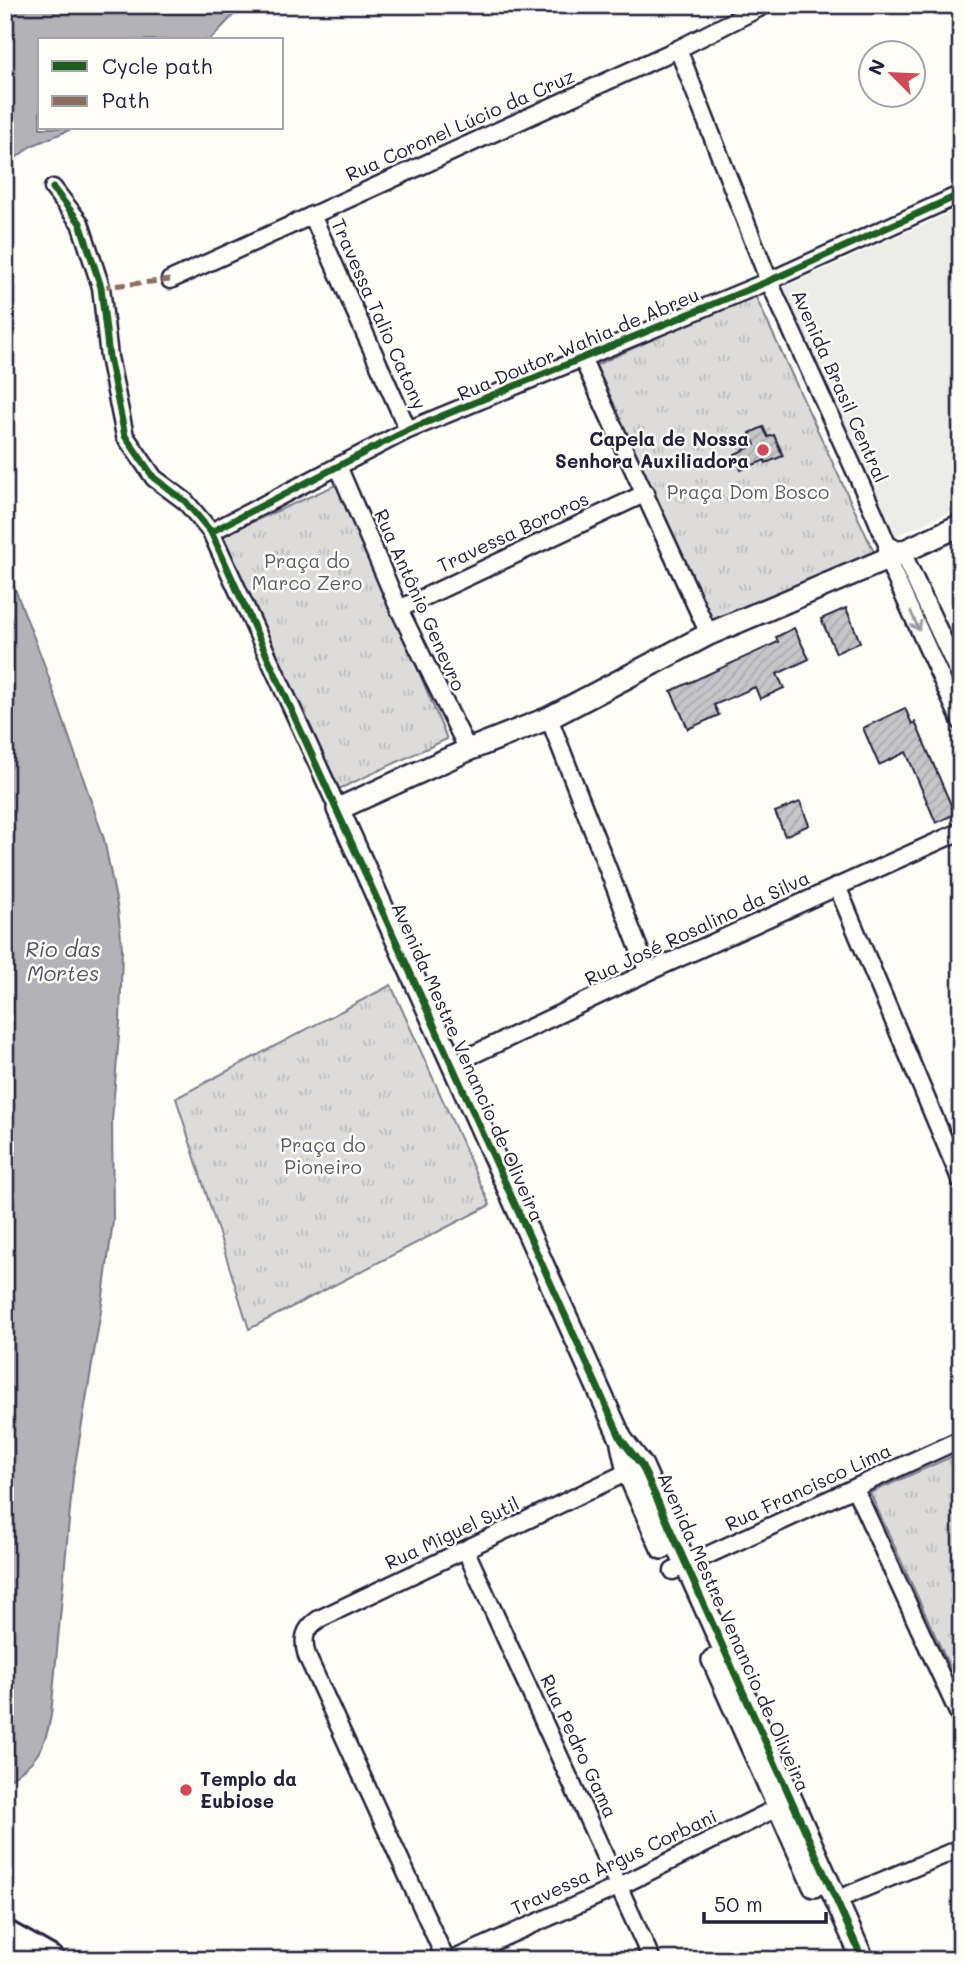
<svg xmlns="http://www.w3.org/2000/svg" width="966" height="1965" font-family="Mali,sans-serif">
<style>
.built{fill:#ecece9}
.grass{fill:url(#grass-tufts);stroke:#807f8b;stroke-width:2}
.water{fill:#b2b2b7;stroke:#787885;stroke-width:2}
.building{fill:url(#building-hatch);stroke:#22223b;stroke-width:2}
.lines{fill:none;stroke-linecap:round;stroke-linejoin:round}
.minor-casing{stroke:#22223b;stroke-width:21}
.tertiary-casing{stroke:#22223b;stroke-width:26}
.primary-casing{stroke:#22223b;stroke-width:32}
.minor{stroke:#fdfcf7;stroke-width:16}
.tertiary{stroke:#fdfcf7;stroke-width:21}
.primary{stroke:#fdfcf7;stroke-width:26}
.quiet{stroke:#8d6e63;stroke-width:5;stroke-dasharray:10 5;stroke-linecap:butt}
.cycleway-casing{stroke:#fdfcf7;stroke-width:11}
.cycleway{stroke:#1b5e20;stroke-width:7}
.oneway{stroke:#9a9aa2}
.poi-dot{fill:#d1495b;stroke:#fdfcf7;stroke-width:2.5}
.labels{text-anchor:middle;stroke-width:5;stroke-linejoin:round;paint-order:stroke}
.street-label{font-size:19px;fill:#22223b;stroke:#fdfcf7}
.poi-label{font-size:19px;font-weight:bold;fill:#22223b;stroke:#fdfcf7;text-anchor:end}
.park-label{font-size:19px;fill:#5a5a6b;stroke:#fdfcf7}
.water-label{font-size:21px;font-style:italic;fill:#545466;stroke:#fdfcf7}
</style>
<defs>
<pattern id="grass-tufts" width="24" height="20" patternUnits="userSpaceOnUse" patternTransform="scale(1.75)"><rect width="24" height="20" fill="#dddcdb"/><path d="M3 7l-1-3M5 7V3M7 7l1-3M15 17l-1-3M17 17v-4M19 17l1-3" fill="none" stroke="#bdbcbd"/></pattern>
<pattern id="building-hatch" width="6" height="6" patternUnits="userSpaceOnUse" patternTransform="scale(1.75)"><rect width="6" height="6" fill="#c6c6c8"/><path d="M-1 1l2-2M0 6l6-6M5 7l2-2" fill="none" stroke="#aaaaad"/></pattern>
</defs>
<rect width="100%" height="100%" fill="#fdfcf7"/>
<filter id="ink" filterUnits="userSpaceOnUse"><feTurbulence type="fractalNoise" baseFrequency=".0143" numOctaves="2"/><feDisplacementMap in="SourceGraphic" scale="14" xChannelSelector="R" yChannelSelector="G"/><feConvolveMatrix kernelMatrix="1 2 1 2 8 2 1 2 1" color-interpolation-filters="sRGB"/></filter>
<g filter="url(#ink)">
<path class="built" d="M961,208V507L887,540L783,288Z"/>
<g class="grass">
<path d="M754,293L874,552L711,626L594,366Z"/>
<path d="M340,483L447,739L339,789L219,537Z"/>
<path d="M391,985L490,1205L249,1329L176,1098Z"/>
<path d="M953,1456L961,1473V1692L870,1493Z"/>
</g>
<g class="water">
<path d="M5,5H243L210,40H40V128H74L31,146L5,167Z"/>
<path d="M5,563L43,661L104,839L118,910L122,948L120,1023L112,1120L113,1221L101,1311L73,1477L51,1715C45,1750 36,1763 5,1782Z"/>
</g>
<g class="building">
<path d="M763,427L768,437L774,435L783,456L766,463L765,460L741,470L735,454L755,445L750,433Z"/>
<path d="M846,608L860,642L836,653L821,619Z"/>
<path d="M794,628L809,659L777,674L784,688L760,699L755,687L714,705L719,715L688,729L671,691L778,642L776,637Z"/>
<path d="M905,708L912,724L915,722L955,814L936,823L906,752L879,765L863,728Z"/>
<path d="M800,802L809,825L785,836L775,812Z"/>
</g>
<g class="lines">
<g class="minor-casing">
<g id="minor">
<path d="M678,49L769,281L874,513L887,544V559L961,722"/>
<path d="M53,188L80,223L101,287L109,357L125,436L154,478L185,501L211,532L338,809"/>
<path d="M312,215L408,430"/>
<path d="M170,280L678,49L765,5"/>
<path d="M583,360L709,634"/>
<path d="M338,466L399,609L468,750"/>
<path d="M211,532L408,430L769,281L961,194"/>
<path d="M892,547L902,552L961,678"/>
<path d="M399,609L646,493"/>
<path d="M549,718L648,972"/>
<path d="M837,886L961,1181"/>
<path d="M451,1065L648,972L961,831"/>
<path d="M855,1489L961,1719"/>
<path d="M466,1551L652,1960"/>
<path d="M673,1571L961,1439"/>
<path d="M836,1900L961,1848"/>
<path d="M446,1960L307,1656C302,1639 304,1629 319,1619L636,1468"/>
<path d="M452,1960L620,1886L789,1802"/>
</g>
</g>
<g class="tertiary-casing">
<g id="tertiary">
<path d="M622,1444L628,1472L662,1548"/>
<path d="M713,1660L814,1886"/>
<path d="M863,1960L642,1466L621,1439L338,809L468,750L549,718L709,634L887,559L961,525"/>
</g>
</g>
<g class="primary-casing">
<path id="primary" d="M5,1934L51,1960"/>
</g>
<use href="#minor" class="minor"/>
<use href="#tertiary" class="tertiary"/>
<use href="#primary" class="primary"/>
<path class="quiet" d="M101,287L170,280"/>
<g class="cycleway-casing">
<g id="cycleway">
<path d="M53,188L80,223L101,287L109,357L125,436L154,478L185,501L211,532L621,1439L642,1466L863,1960"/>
<path d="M211,532L408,430L769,281L961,194"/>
</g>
</g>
<use href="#cycleway" class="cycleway"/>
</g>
<defs><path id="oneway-shaft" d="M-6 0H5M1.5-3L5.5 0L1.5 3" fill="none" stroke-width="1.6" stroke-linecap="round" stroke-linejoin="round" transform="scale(1.75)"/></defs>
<use class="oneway" href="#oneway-shaft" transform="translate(915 621) rotate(66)"/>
</g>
<g class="poi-dot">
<circle cx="763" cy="450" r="7"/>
<circle cx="186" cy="1790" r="7"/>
</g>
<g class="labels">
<g class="street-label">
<text transform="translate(460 125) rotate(-24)" y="7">Rua Coronel Lúcio da Cruz</text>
<text transform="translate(379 314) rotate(66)" y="7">Travessa Talio Catony</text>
<text transform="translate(578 344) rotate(-23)" y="7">Rua Doutor Wahia de Abreu</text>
<text transform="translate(840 386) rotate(66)" y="7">Avenida Brasil Central</text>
<text transform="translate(513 532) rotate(-25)" y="7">Travessa Bororos</text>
<text transform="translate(420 600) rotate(66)" y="7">Rua Antônio Genevro</text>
<text transform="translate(697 928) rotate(-25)" y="7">Rua José Rosalino da Silva</text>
<text transform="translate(468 1062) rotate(66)" y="7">Avenida Mestre Venancio de Oliveira</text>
<text transform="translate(808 1487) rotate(-25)" y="7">Rua Francisco Lima</text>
<text transform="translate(452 1533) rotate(-25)" y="7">Rua Miguel Sutil</text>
<text transform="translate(734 1632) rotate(66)" y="7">Avenida Mestre Venancio de Oliveira</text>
<text transform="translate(579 1746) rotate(65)" y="7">Rua Pedro Gama</text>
<text transform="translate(614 1862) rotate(-25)" y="7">Travessa Argus Corbani</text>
</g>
<g class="poi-label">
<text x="749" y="446">Capela de Nossa<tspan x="749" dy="22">Senhora Auxiliadora</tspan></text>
<text x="200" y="1786" text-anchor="start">Templo da<tspan x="200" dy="22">Eubiose</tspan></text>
</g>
<g class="park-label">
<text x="748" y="499">Praça Dom Bosco</text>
<text x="307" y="568">Praça do<tspan x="307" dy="22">Marco Zero</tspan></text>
<text x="323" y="1152">Praça do<tspan x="323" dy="22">Pioneiro</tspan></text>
</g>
<g class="water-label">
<text x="63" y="957">Rio das<tspan x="63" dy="24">Mortes</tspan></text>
</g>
</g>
<rect width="966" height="1965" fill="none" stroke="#fdfcf7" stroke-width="28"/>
<rect x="14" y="14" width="938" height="1937" fill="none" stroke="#22223b" stroke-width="2.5" filter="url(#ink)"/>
<rect x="38" y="38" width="245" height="91" fill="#fdfcf7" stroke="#a5a5ac" stroke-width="2"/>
<rect x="52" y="61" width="35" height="10" fill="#1b5e20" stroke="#a5a5ac" stroke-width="2"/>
<text x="102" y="74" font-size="21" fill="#22223b">Cycle path</text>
<rect x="52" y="96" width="35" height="10" fill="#8d6e63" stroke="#a5a5ac" stroke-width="2"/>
<text x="102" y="108" font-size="21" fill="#22223b">Path</text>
<g transform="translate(892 74) rotate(294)"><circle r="33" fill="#fdfcf7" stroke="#a5a5ac" stroke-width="2"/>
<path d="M0-5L12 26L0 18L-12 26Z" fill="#d1495b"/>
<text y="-10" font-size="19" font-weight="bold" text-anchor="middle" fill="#22223b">N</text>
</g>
<path d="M704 1912v10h122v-10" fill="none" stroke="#22223b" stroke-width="3.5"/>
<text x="714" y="1912" font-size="21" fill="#22223b" stroke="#fdfcf7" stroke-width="5" paint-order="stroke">50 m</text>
</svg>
